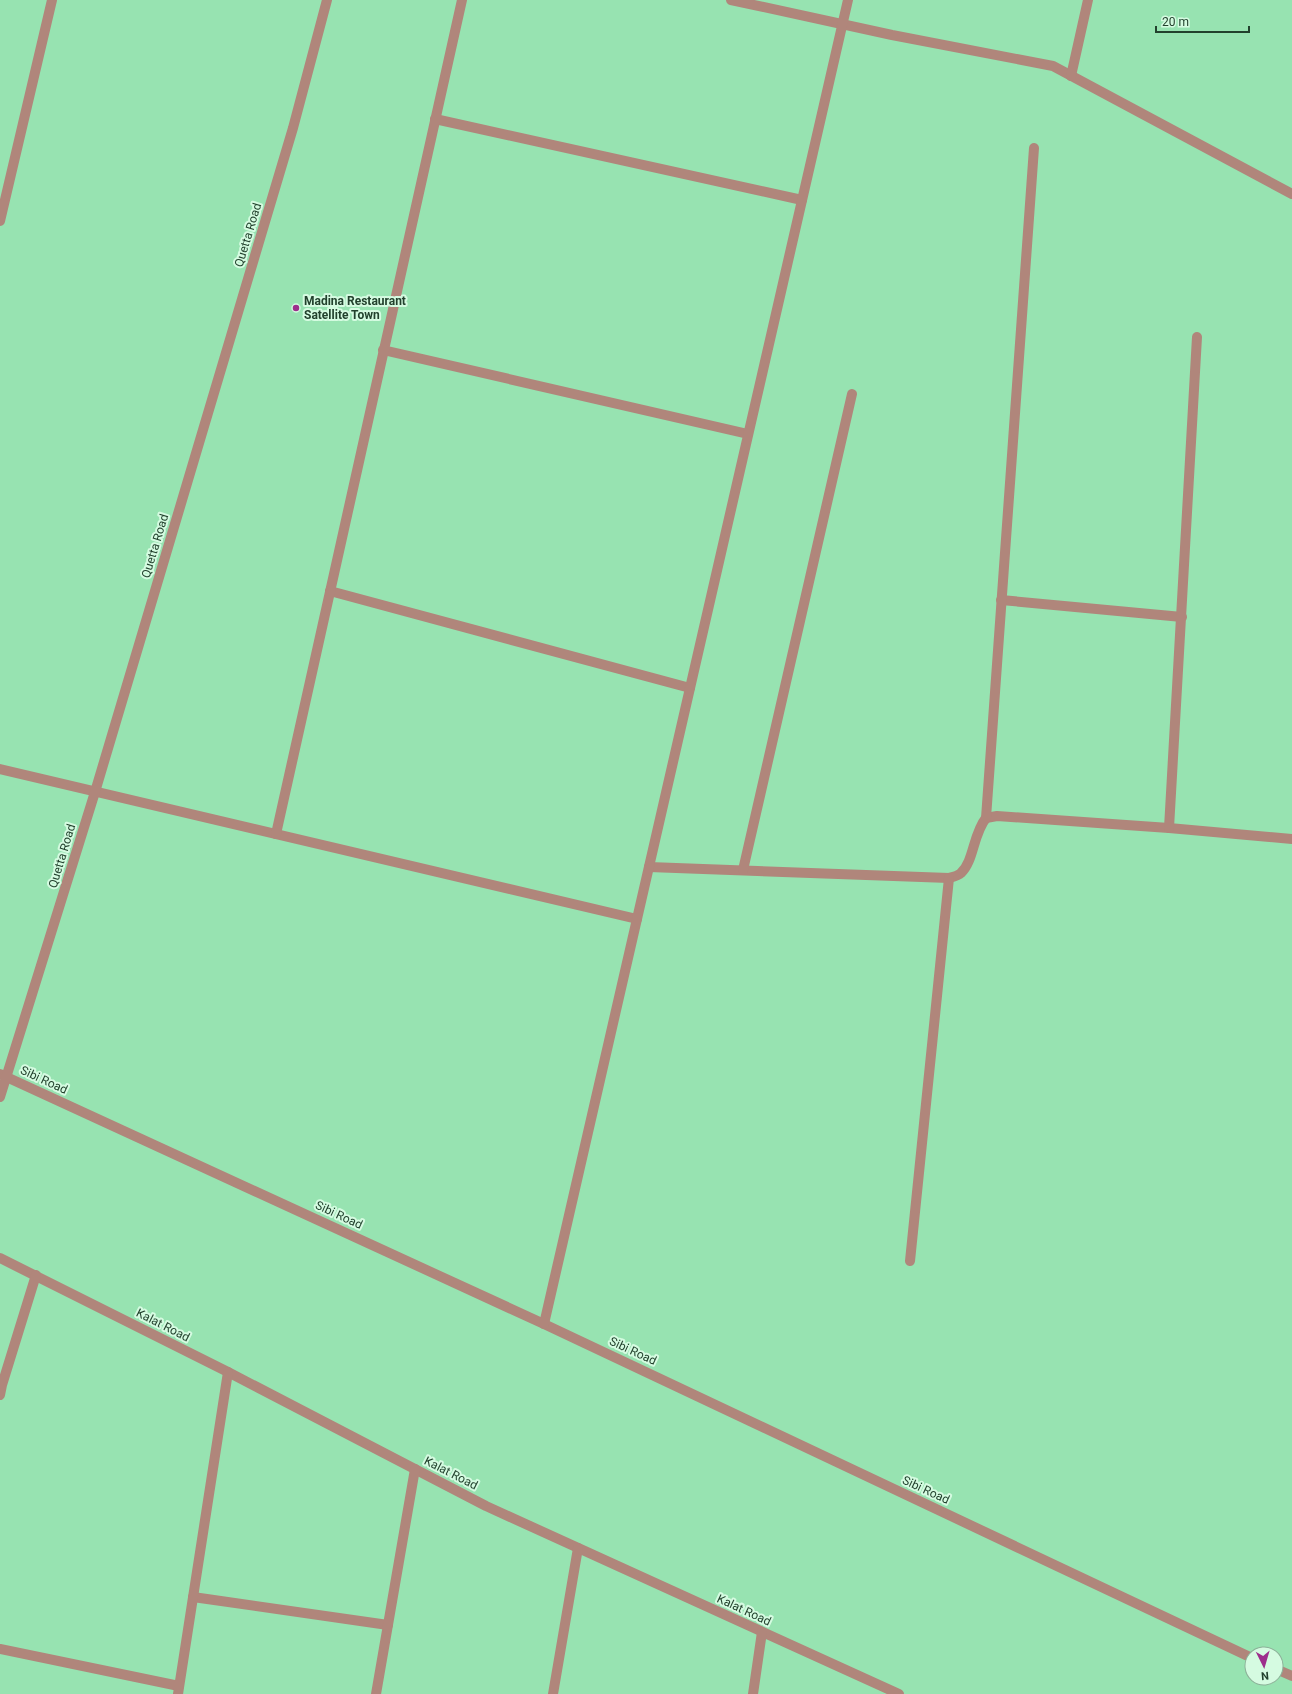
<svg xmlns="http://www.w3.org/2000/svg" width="1292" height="1694" font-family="Roboto,sans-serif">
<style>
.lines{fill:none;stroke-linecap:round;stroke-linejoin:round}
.minor{stroke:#b0867b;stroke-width:10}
.poi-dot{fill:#9d2e8c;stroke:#d5fbe1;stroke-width:1.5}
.labels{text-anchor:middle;stroke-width:4;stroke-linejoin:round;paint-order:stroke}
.street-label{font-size:12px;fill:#22412d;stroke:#d5fbe1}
.poi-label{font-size:12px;font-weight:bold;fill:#22412d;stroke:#d5fbe1;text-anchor:start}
</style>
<rect width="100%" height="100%" fill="#97e3b1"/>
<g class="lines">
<g class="minor">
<path d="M731,0L892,35L1053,66L1292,194"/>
<path d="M1071,76L1088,0"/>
<path d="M435,119L802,200"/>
<path d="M0,221L52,0"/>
<path d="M383,350L748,434"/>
<path d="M330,591L690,688"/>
<path d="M1001,600L1182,617"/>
<path d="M0,769L637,919"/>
<path d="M986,818L997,816L1169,828L1292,839"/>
<path d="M1169,828L1197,337"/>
<path d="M276,834L462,0"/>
<path d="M649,867L949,878C953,877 958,876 961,873C974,861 973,834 986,818L1034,148"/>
<path d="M743,870L852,394"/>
<path d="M0,1074L544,1324L1252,1658"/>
<path d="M0,1097L95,792L293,128L327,0"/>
<path d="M0,1258L228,1372L486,1506L899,1694"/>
<path d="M910,1261L949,878"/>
<path d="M544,1324L848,0"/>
<path d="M0,1395L2,1385L36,1275"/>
<path d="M193,1597L388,1625"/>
<path d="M0,1649L179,1686"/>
<path d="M1276,1669L1292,1676"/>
<path d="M178,1694L228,1372"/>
<path d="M376,1694L415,1469"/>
<path d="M553,1694L578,1548"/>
<path d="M753,1694L762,1632"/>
</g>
</g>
<circle class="poi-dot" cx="296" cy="308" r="4"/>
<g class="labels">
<g class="street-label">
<text transform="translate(248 235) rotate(-73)" y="4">Quetta Road</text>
<text transform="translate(155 546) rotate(-73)" y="4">Quetta Road</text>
<text transform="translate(62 856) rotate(-73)" y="4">Quetta Road</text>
<text transform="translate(44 1080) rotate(25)" y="4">Sibi Road</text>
<text transform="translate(339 1215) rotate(25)" y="4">Sibi Road</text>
<text transform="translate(163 1325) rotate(27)" y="4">Kalat Road</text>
<text transform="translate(633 1351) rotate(25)" y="4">Sibi Road</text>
<text transform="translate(451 1473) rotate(27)" y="4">Kalat Road</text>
<text transform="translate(926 1490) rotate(25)" y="4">Sibi Road</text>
<text transform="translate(744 1610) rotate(25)" y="4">Kalat Road</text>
</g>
<g class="poi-label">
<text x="304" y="305">Madina Restaurant<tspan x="304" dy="14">Satellite Town</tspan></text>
</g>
</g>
<g transform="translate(1264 1666) rotate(175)"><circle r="19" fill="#d5fbe1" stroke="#8db199"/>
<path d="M0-3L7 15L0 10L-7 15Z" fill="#9d2e8c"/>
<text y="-6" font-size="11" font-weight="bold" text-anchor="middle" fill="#22412d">N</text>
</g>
<path d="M1156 26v6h93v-6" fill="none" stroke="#22412d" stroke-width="2"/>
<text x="1162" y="26" font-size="12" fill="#22412d" stroke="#d5fbe1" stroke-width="3" paint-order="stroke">20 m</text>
</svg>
